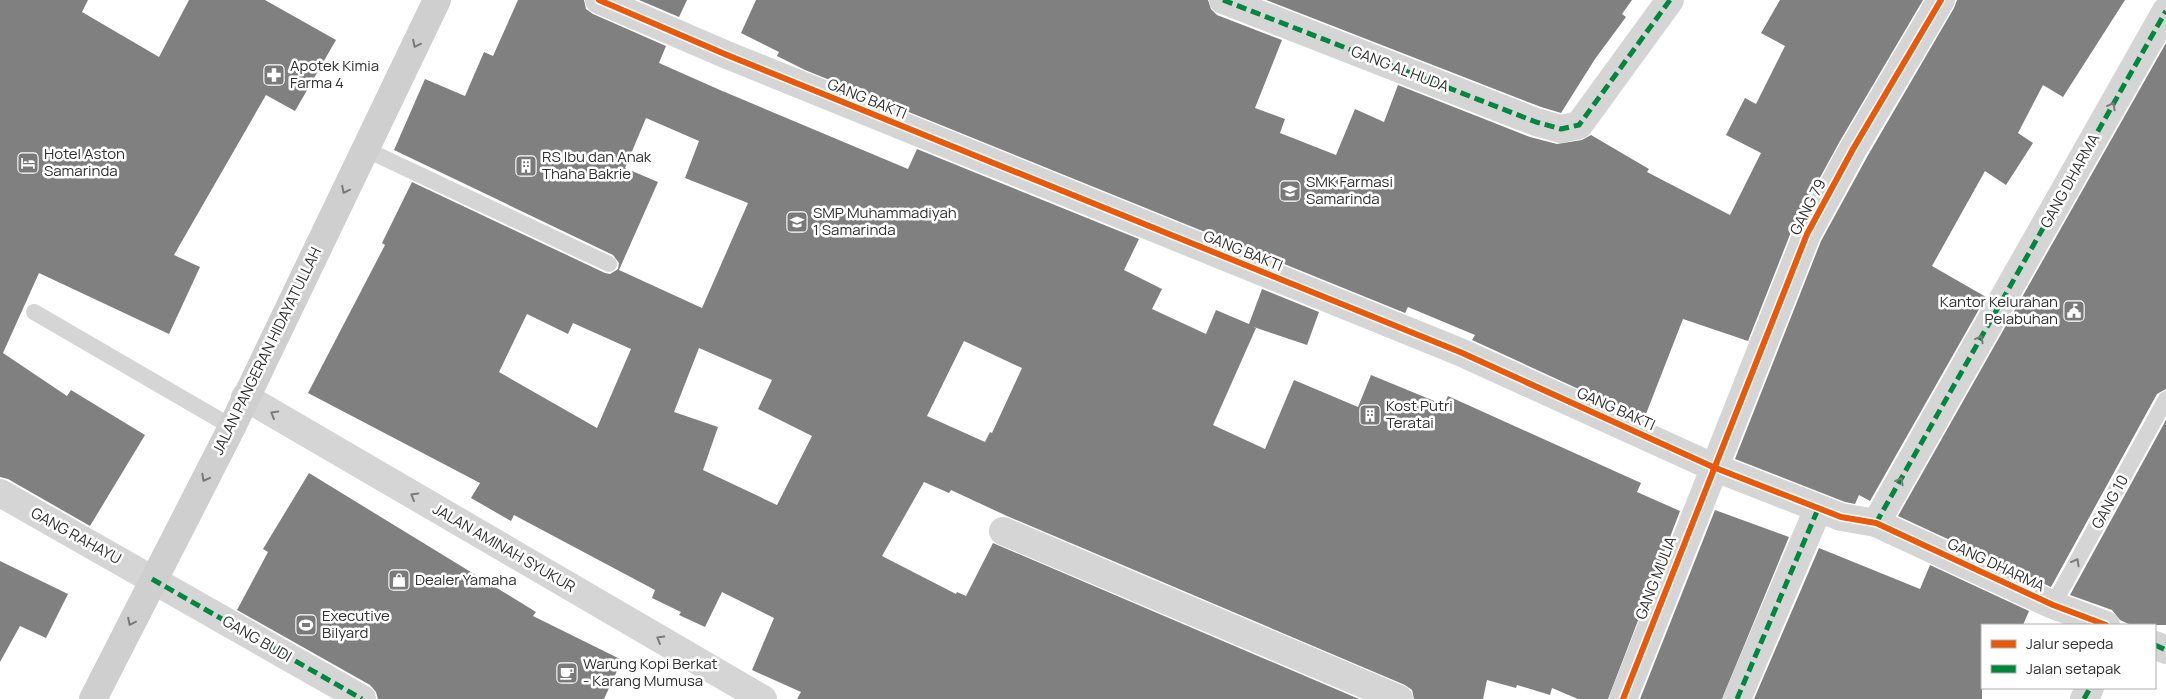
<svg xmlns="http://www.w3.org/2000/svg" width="2166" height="699" font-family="Manrope,sans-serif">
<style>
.building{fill:#808080;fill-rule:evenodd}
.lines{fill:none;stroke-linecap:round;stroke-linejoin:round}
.lane{stroke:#d5d5d5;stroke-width:16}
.street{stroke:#d5d5d5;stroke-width:28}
.secondary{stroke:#cfcfcf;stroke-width:28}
.quiet{stroke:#00873e;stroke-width:5;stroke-dasharray:10 5;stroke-linecap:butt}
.cycleway-casing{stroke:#fff;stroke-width:9}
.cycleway{stroke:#e8590c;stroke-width:6}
.oneway{stroke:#787878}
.oneway2{stroke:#7b7b7b}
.labels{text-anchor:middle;stroke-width:5;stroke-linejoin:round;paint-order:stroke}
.poi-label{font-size:15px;fill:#313131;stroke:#fff;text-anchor:start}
.street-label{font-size:15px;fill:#313131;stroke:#fff}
</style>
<rect width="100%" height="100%" fill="#fff"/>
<g class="building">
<path d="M0,0H88L82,12L159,57L189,0H265L336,40L295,111L266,95L174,255L200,267L169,334L39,273L3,353L67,396L71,390L145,435L90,526L8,479L0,477Z"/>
<path d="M518,0H584L586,9L593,14L666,46L659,63L720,90L908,169L917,149L1139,239L1124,270L1162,289L1152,309L1206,334L1216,310L1249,324L1262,289L1319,312L1307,345L1251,326L1256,328L1213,425L1265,449L1294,380L1358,407L1371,375L1444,405L1448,396L1641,483L1637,492L1680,511L1608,699H1578L1552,688L1550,695L1517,685L1516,688L1487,680L1483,699H1414L1412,690L1405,685L1007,516L951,490L949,493L924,482L882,556L956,594L957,592L966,596L993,543L1359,699H797L801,692L752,670L774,618L722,592L705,627L679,615L681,612L652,598L655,590L514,515L511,521L471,498L480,483L308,393L385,245L382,243L412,182L605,273L610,274L618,269L619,263L613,255L394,150L425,79L465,96L484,52L493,56ZM646,118L699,141L685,178L748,203L702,308L619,270L658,182L625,168ZM527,314L568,334L573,323L631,349L597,428L499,372ZM964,341L1022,368L992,433L990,432L985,442L927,416ZM699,348L772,380L758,409L812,436L777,505L703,470L718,427L674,412Z"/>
<path d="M639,0H687L679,17Z"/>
<path d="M756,0H1208L1211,9L1217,15L1282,40L1255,108L1285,119L1280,133L1336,155L1355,109L1384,122L1398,85L1530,137L1557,144L1582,140L1591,135L1649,169L1647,172L1730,215L1761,153L1726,135L1745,98L1756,104L1785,46L1761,33L1780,0H1923L1840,141L1793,227L1748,341L1683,319L1644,419L1472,340L1475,335L1408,307L1405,313L805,70L777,56L779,52L741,33Z"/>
<path d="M1266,0H1632L1622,14L1626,17L1595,59L1561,113L1541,107Z"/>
<path d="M1957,0H2125L2063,97L2043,85L2018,133L2033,143L2006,185L1985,171L1932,266L1986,297L1870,501L1859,495L1855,504L1845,502L1735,459L1821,241L1867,157L1954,8Z"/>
<path d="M2166,43V389L2157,394L2051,587L1898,516Z"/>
<path d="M2166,420V625H2131L2120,620L2112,610L2070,595Z"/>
<path d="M309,473L536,612L533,616L622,660L604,699H378L376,692L370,685L237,610L268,552L263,549Z"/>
<path d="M1715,510L1789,537L1722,699H1640Z"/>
<path d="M1819,548L1920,589L1930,565L2029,611L2023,625H1982V699H1754Z"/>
<path d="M0,561L68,594L46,638L20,626L0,662Z"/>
</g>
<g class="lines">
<g class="lane">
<path d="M365,149L609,264"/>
<path d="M34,312L232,427"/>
<path d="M2053,605L2166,399"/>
</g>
<g class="street">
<path d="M599,0L727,55L1460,352L1713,467L1841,517L1876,523L2053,605L2106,625"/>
<path d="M1223,0L1536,122L1561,129L1579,125L1670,0"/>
<path d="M245,397L763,699"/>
<path d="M0,493L362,699"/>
<path d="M1876,523L2166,11"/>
<path d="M1003,531L1399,699"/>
<path d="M2155,645L2166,650"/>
<path d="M1623,699L1807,234L1853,149L1941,0"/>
<path d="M1737,699L1818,509"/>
<path d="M2084,699L2090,688"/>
</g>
<path class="secondary" d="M93,699L232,427L437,0"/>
<g class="quiet">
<path d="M1223,0L1536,122L1561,129L1579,125L1670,0"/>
<path d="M1876,523L2166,11"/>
<path d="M152,579L362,699"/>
<path d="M2155,645L2166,650"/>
<path d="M1737,699L1818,509"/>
<path d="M2084,699L2090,688"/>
</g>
<g class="cycleway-casing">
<g id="cycleway">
<path d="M599,0L727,55L1460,352L1713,467L1841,517L1876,523L2053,605L2106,625"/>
<path d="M1623,699L1807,234L1853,149L1941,0"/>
</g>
</g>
<use href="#cycleway" class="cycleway"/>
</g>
<defs><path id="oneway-chevron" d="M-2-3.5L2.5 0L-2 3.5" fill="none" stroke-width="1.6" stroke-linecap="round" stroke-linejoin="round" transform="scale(1.25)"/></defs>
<g class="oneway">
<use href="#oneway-chevron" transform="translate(416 44) rotate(116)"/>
<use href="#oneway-chevron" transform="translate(345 190) rotate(116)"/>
<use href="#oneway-chevron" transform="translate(205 478) rotate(118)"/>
<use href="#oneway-chevron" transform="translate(131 622) rotate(116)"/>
</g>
<g class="oneway2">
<use href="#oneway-chevron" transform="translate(2112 106) rotate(-61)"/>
<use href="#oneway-chevron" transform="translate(1980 339) rotate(-61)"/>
<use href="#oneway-chevron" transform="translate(274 414) rotate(-150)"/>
<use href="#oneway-chevron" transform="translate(1900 481) rotate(-61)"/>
<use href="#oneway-chevron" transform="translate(414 496) rotate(-150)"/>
<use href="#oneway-chevron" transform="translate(2076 562) rotate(-61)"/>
<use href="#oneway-chevron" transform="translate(660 639) rotate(-150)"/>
</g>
<defs>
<g id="pharmacy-square" transform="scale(1.125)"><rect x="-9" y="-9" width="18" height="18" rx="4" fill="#797979" stroke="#fff"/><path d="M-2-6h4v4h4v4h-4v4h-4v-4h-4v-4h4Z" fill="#fff"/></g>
<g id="hotel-square" transform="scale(1.125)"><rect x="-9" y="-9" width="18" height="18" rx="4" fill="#797979" stroke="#fff"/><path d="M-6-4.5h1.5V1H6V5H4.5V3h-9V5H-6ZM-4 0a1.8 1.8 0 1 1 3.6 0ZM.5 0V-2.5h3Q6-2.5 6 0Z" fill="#fff"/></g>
<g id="building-square" transform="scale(1.125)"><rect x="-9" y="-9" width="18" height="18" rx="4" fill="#797979" stroke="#fff"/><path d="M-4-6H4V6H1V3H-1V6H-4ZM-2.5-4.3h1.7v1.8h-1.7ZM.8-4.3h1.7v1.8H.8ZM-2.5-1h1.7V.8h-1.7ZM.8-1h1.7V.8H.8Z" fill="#fff"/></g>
<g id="school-square" transform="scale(1.125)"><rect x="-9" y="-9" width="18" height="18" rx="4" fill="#797979" stroke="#fff"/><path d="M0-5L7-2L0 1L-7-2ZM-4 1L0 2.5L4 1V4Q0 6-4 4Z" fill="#fff"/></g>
<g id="civic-square" transform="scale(1.125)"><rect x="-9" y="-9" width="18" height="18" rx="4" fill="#797979" stroke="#fff"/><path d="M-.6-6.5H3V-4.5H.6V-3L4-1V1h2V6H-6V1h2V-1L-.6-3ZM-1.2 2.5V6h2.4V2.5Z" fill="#fff"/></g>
<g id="shop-square" transform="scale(1.125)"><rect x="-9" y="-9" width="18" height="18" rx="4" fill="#797979" stroke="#fff"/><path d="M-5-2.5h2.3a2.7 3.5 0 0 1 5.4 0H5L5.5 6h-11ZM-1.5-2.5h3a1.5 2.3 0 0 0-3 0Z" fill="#fff"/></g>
<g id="stadium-square" transform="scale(1.125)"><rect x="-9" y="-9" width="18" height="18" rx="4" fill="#797979" stroke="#fff"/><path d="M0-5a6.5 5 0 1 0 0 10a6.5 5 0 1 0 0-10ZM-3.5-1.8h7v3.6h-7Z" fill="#fff"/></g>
<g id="cafe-square" transform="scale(1.125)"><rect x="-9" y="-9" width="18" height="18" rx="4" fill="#797979" stroke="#fff"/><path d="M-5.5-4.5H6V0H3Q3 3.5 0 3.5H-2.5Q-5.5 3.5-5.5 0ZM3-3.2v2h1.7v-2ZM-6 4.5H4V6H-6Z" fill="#fff"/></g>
</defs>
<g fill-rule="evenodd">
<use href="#pharmacy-square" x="274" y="75"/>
<use href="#hotel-square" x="28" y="163"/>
<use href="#building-square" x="526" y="166"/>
<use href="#school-square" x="1290" y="191"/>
<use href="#school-square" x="797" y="222"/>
<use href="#civic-square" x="2074" y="311"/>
<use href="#building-square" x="1370" y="415"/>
<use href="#shop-square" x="399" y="580"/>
<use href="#stadium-square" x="306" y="625"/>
<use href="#cafe-square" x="567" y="673"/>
</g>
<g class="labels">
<g class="poi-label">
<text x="290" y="71">Apotek Kimia<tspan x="290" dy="17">Farma 4</tspan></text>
<text x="44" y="159">Hotel Aston<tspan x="44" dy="17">Samarinda</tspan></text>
<text x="542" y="162">RS Ibu dan Anak<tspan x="542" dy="17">Thaha Bakrie</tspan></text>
<text x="1306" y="187">SMK Farmasi<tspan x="1306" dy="17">Samarinda</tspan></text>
<text x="813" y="218">SMP Muhammadiyah<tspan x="813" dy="17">1 Samarinda</tspan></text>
<text x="2058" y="307" text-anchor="end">Kantor Kelurahan<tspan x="2058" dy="17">Pelabuhan</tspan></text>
<text x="1386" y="411">Kost Putri<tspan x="1386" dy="17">Teratai</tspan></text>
<text x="415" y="585">Dealer Yamaha</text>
<text x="322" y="621">Executive<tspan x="322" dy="17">Bilyard</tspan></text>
<text x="583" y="669">Warung Kopi Berkat<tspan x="583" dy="17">- Karang Mumusa</tspan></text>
</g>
<g class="street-label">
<text transform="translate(1400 69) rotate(21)" y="5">GANG AL HUDA</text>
<text transform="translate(867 99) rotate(22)" y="5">GANG BAKTI</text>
<text transform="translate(2070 181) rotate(-61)" y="5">GANG DHARMA</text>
<text transform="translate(1808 207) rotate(-63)" y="5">GANG 79</text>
<text transform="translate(1243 251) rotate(22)" y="5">GANG BAKTI</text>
<text transform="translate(267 351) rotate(-64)" y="5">JALAN PANGERAN HIDAYATULLAH</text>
<text transform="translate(1616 409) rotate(24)" y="5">GANG BAKTI</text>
<text transform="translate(2110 502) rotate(-61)" y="5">GANG 10</text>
<text transform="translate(76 536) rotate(29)" y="5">GANG RAHAYU</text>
<text transform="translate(504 548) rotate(30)" y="5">JALAN AMINAH SYUKUR</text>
<text transform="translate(1996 565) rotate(25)" y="5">GANG DHARMA</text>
<text transform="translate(1656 578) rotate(-69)" y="5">GANG MULIA</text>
<text transform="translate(257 639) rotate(30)" y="5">GANG BUDI</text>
</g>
</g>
<rect x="1981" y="624" width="175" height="65" fill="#ffffff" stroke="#adadad"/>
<rect x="1991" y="640" width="25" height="8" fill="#e8590c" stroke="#adadad"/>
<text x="2026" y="649" font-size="15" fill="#313131">Jalur sepeda</text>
<rect x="1991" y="665" width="25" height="8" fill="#00873e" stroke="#adadad"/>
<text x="2026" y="674" font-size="15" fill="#313131">Jalan setapak</text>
</svg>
